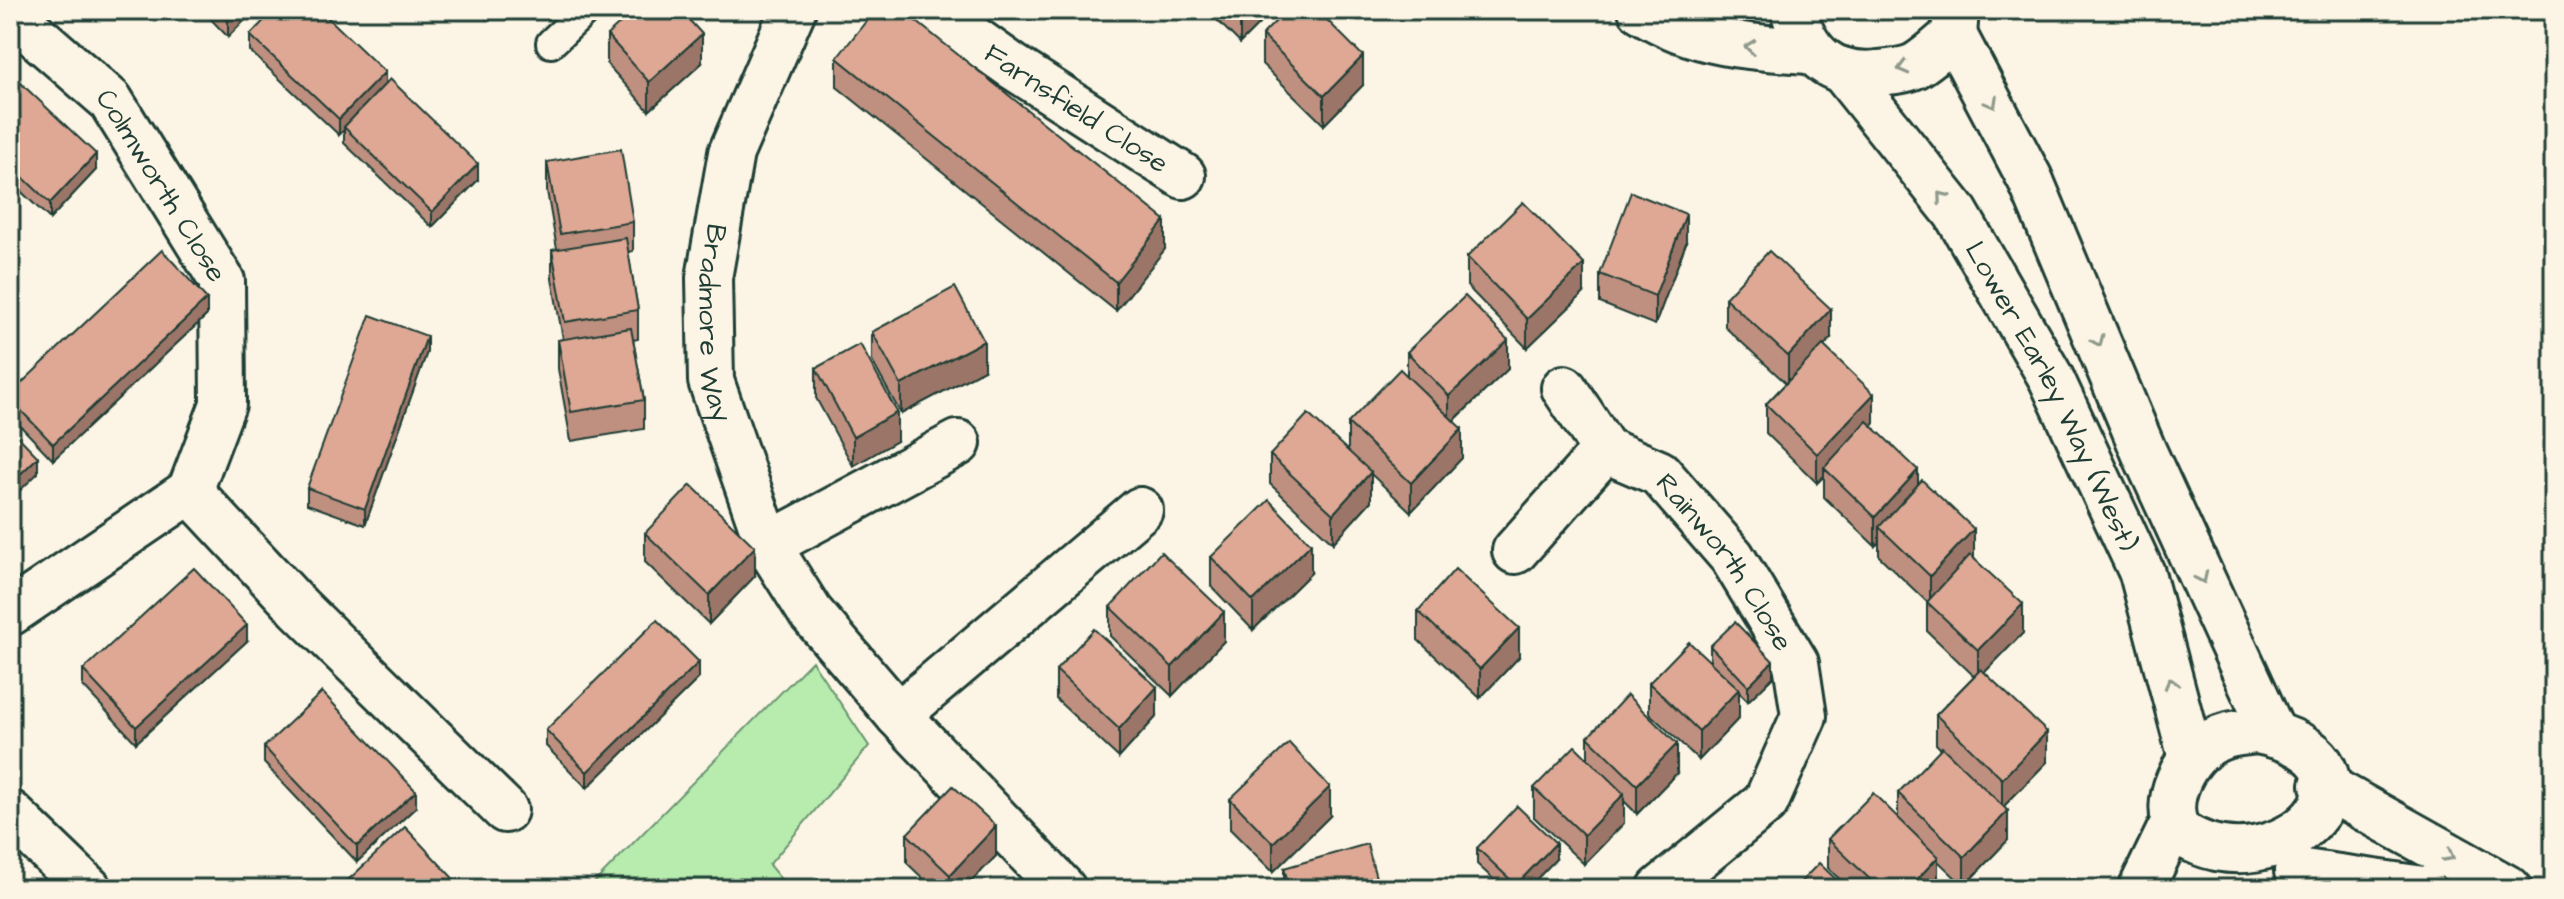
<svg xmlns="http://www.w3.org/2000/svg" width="2564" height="899" font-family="'Architects Daughter',sans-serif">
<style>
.green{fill:#b7ecae;stroke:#6b9471;stroke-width:2}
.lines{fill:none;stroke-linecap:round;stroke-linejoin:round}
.lane-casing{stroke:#1f3d34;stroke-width:34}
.street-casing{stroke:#1f3d34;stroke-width:50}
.secondary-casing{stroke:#1f3d34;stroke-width:50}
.lane{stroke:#fcf5e5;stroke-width:28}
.street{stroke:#fcf5e5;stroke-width:44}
.secondary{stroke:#fcf5e5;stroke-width:44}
.wall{fill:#bf9080;stroke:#1f3d34;stroke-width:2}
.shaded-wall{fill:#9b7668;stroke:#1f3d34;stroke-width:2}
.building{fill:#dea895;stroke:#1f3d34;stroke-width:2}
.oneway{stroke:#8e998c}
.labels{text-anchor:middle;stroke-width:8;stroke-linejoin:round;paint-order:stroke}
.street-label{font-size:28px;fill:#1f3d34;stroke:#fcf5e5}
</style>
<rect width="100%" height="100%" fill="#fcf5e5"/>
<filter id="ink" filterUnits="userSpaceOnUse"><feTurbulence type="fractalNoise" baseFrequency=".0125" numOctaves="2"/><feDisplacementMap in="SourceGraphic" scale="16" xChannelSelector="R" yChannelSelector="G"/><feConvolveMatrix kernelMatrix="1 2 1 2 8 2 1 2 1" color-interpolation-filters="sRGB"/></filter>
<g filter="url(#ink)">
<path class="green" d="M812,661L869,746L769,865L789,889H588Z"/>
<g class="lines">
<g class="lane-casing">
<path id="lane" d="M551,43L586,10"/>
</g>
<g class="street-casing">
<g id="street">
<path id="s1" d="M793,10L731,153L709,278L711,381L768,545L810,612L898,715L1063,889"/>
<path id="s2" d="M933,10L1012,66L1183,176"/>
<path d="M1641,10C1693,44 1752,48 1812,51"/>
<path id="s3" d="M10,13L110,100L222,281L223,404L190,491L299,608L505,810"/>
<path id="s4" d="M1564,388L1605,450L1659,473L1732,557L1796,663L1804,716L1766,802L1660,889"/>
<path d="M768,545L958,443"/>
<path d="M1515,551L1605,450"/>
<path d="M10,613L190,491"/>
<path d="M898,715L1140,510"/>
</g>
</g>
<g class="secondary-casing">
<g id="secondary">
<path d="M1793,10C1806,54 1830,78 1878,73C1890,72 1904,71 1915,66C1929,58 1941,46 1954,35L1956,10"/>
<path d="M1954,35L2030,179L2144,452L2274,735"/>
<path id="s5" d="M1842,70L1956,213L2051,378L2142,573L2191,758"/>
<path d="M2257,731C2410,761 2280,899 2179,832C2160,802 2185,754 2215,740C2228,733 2242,733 2257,731Z"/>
<path d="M2323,785L2509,889"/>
<path d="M10,813L89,889"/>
<path d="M2297,871L2423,889"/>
<path d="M2141,889L2173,823"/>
</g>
</g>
<use href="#lane" class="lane"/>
<use href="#street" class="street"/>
<use href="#secondary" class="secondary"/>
</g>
<g class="wall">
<path d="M202,10H255L228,37Z"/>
<path d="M478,10H497L486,19Z"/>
<path d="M1207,10H1273L1240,43Z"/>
<path d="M250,35L385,84L478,180L432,227L344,143V130L339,135L250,51Z"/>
<path d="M607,35L702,63L649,111L607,64Z"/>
<path d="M1262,35L1363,85L1324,125L1262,64Z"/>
<path d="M837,58L1165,249L1116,311L837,87Z"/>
<path d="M10,73L96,170L50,219L10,181Z"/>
<path d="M547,162L633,222V251L628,252L638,310V339L633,340L644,400V429L571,441L558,369V340L563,339L552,279V250L557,249L547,191Z"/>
<path d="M1686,243L1655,325L1600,303V274Z"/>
<path d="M1467,257L1584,293L1527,348L1467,286Z"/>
<path d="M1725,298L1831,338L1824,346L1874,423L1872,426L1974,558L2023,633L1984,673L2047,762L2004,806L2008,840L1964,886L1938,861V886L1935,889H1850L1828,868V839L1898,818V793L1941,749L1936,744V715L1974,676L1927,631V602L1879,556V542L1875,546L1824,497V476L1817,483L1766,433V404L1786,383L1725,327Z"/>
<path d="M207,315L53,460L10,415V394Z"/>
<path d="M872,332L984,370L901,414L872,361Z"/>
<path d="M427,352L365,525L307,504V488Z"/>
<path d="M1407,352L1508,369L1454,421L1462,458L1411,512L1371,474V501L1333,543L1270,484V455L1348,452V423L1407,376Z"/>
<path d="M816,368L897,441L853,466L816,398Z"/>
<path d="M645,533L755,576L709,624L645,562Z"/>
<path d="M1211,557L1311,573L1253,630L1211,586Z"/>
<path d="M1110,607L1224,641L1172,696L1110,636Z"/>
<path d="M2554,609V641L2547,628V612Z"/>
<path d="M1418,611L1519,657L1480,698L1418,640Z"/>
<path d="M247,641L136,743L83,686V670Z"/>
<path d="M1710,646L1773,677L1748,701L1739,692V718L1699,760L1649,713V683L1710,662Z"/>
<path d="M1056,670L1157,716L1119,758L1056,699Z"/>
<path d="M699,678L587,788L546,746V730Z"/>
<path d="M1588,737L1677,773L1637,814L1624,801V823L1584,864L1534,817V788L1588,759Z"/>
<path d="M264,747L416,807L357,862L264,763Z"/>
<path d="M1230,799L1330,816L1273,872L1230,829Z"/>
<path d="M907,834L996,856L964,889H934L907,863Z"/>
<path d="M1477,848L1556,859L1527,889H1504L1477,864Z"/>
<path d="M1284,868L1379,889H1284Z"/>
</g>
<g class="shaded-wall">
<path d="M239,10H255L228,37V21Z"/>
<path d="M486,10H497L486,19Z"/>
<path d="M1244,10H1273L1240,43V14Z"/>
<path d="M702,34V63L649,111V82Z"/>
<path d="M1363,56V85L1324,125V96Z"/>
<path d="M385,72V87L344,127V130L339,135V119Z"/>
<path d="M96,154V170L50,219V203Z"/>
<path d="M478,164V180L432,227V212Z"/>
<path d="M1686,214V243L1655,325V296Z"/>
<path d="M1165,220V249L1116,311V282Z"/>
<path d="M1584,264V293L1527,348V319Z"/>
<path d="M207,299V315L53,460V444Z"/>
<path d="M1831,309V338L1788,385V356Z"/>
<path d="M427,336V352L365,525V509Z"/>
<path d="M1508,340V369L1449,425V396Z"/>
<path d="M984,341V370L901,414V385Z"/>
<path d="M1874,394V423L1828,472L1824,468V476L1817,483V454Z"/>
<path d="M897,412V441L853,466V437Z"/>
<path d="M1462,429V458L1411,512V483Z"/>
<path d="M38,457V473L10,500V484Z"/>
<path d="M1918,470V499L1879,527V542L1875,546V517Z"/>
<path d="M1371,472V501L1333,543V514Z"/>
<path d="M1974,529V558L1930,605V576Z"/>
<path d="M1311,544V573L1253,630V601Z"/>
<path d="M755,547V576L709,624V595Z"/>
<path d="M2023,604V633L1978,679V650Z"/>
<path d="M1224,612V641L1172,696V667Z"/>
<path d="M247,625V641L136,743V727Z"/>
<path d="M1519,628V657L1480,698V669Z"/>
<path d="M1773,661V677L1748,701V686Z"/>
<path d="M699,662V678L587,788V772Z"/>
<path d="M1157,687V716L1119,758V729Z"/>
<path d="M1739,689V718L1699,760V731Z"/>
<path d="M2047,732V762L2002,808V779Z"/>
<path d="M1677,744V773L1637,814V785Z"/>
<path d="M1330,787V816L1273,872V843Z"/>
<path d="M416,791V807L357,862V846Z"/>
<path d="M1624,794V823L1584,864V835Z"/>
<path d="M2008,811V840L1964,886V857Z"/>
<path d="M996,826V856L964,889H950V875Z"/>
<path d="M1556,843V859L1527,889H1516V885Z"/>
<path d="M1938,857V886L1935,889H1908Z"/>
</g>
<g class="building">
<path d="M218,10H239L228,21Z"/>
<path d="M274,10H320L385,72L339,119L250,35Z"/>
<path d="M635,10H680L702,34L649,82L607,35Z"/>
<path d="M875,10H902L1165,220L1116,282L837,58Z"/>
<path d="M1287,10H1317L1363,56L1324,96L1262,35Z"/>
<path d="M10,73L96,154L50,203L10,165Z"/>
<path d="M390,79L478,164L432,212L344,127Z"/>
<path d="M621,149L633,222L560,234L547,162Z"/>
<path d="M1631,192L1686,214L1655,296L1600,274Z"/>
<path d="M1523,202L1584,264L1527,319L1467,257Z"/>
<path d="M626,238L638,310L565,322L552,250Z"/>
<path d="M162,250L207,299L53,444L10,399V394Z"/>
<path d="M1769,251L1831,309L1788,356L1725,298Z"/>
<path d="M955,287L984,341L901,385L872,332Z"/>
<path d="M1465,296L1508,340L1449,396L1407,352Z"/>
<path d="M370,315L427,336L365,509L307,488Z"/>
<path d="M631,328L644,400L571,412L558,340Z"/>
<path d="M860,344L897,412L853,437L816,368Z"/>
<path d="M1823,345L1874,394L1817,454L1766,404Z"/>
<path d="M1400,369L1462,429L1411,483L1348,423Z"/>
<path d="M1308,414L1371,472L1333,514L1270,455Z"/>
<path d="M1867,421L1918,470L1875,517L1824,468Z"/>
<path d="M10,428L38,457L10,484Z"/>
<path d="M1922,480L1974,529L1930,576L1879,527Z"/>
<path d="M691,485L755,547L709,595L645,533Z"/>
<path d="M1269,500L1311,544L1253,601L1211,557Z"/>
<path d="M1161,552L1224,612L1172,667L1110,607Z"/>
<path d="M1970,555L2023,604L1978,650L1927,602Z"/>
<path d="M194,568L247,625L136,727L83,670Z"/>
<path d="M1455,569L1519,628L1480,669L1418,611Z"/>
<path d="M2554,609V625L2547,612Z"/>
<path d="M657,620L699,662L587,772L546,730Z"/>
<path d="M1735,622L1773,661L1748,686L1710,646Z"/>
<path d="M1094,629L1157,687L1119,729L1056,670Z"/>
<path d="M1689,642L1739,689L1699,731L1649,683Z"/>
<path d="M1981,669L2047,732L2002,779L1936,715Z"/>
<path d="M322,692L416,791L357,846L264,747Z"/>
<path d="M1627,695L1677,744L1637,785L1588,737Z"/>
<path d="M1289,743L1330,787L1273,843L1230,799Z"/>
<path d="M1575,746L1624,794L1584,835L1534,788Z"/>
<path d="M1942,747L2008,811L1964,857L1898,793Z"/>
<path d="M953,786L996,826L950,875L907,834Z"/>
<path d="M1873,793L1938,857L1908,889H1880L1828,839Z"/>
<path d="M1517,806L1556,843L1516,885L1477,848Z"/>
<path d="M405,827L463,889H353L346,882Z"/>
<path d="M1367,844L1379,889H1290L1284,868Z"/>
<path d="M1819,863L1846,889H1794Z"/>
</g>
<defs><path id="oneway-chevron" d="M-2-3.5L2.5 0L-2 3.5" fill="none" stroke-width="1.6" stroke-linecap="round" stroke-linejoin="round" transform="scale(2)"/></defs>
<g class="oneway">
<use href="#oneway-chevron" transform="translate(1750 47) rotate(-174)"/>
<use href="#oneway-chevron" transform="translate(1903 68) rotate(165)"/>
<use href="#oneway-chevron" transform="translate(1992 103) rotate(61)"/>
<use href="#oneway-chevron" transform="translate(1942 197) rotate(-130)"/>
<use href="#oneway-chevron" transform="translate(2098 341) rotate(67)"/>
<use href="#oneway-chevron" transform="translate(2202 578) rotate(65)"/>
<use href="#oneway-chevron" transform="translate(2171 683) rotate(-105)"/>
<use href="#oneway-chevron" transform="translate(2449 856) rotate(29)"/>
</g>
</g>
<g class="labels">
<g class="street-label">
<text dy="10" stroke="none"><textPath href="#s2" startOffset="174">Farnsfield Close</textPath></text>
<text dy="10" stroke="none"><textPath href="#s3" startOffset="232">Colmworth Close</textPath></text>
<text dy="10" stroke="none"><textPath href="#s1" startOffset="328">Bradmore Way</textPath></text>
<text dy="10" stroke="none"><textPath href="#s5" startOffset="390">Lower Earley Way (West)</textPath></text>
<text dy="10" stroke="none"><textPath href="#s4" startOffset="244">Rainworth Close</textPath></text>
</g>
</g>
<rect width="2564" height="899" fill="none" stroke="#fcf5e5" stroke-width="40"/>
<rect x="20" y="20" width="2524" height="859" fill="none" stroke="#1f3d34" stroke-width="3" filter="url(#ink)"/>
</svg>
